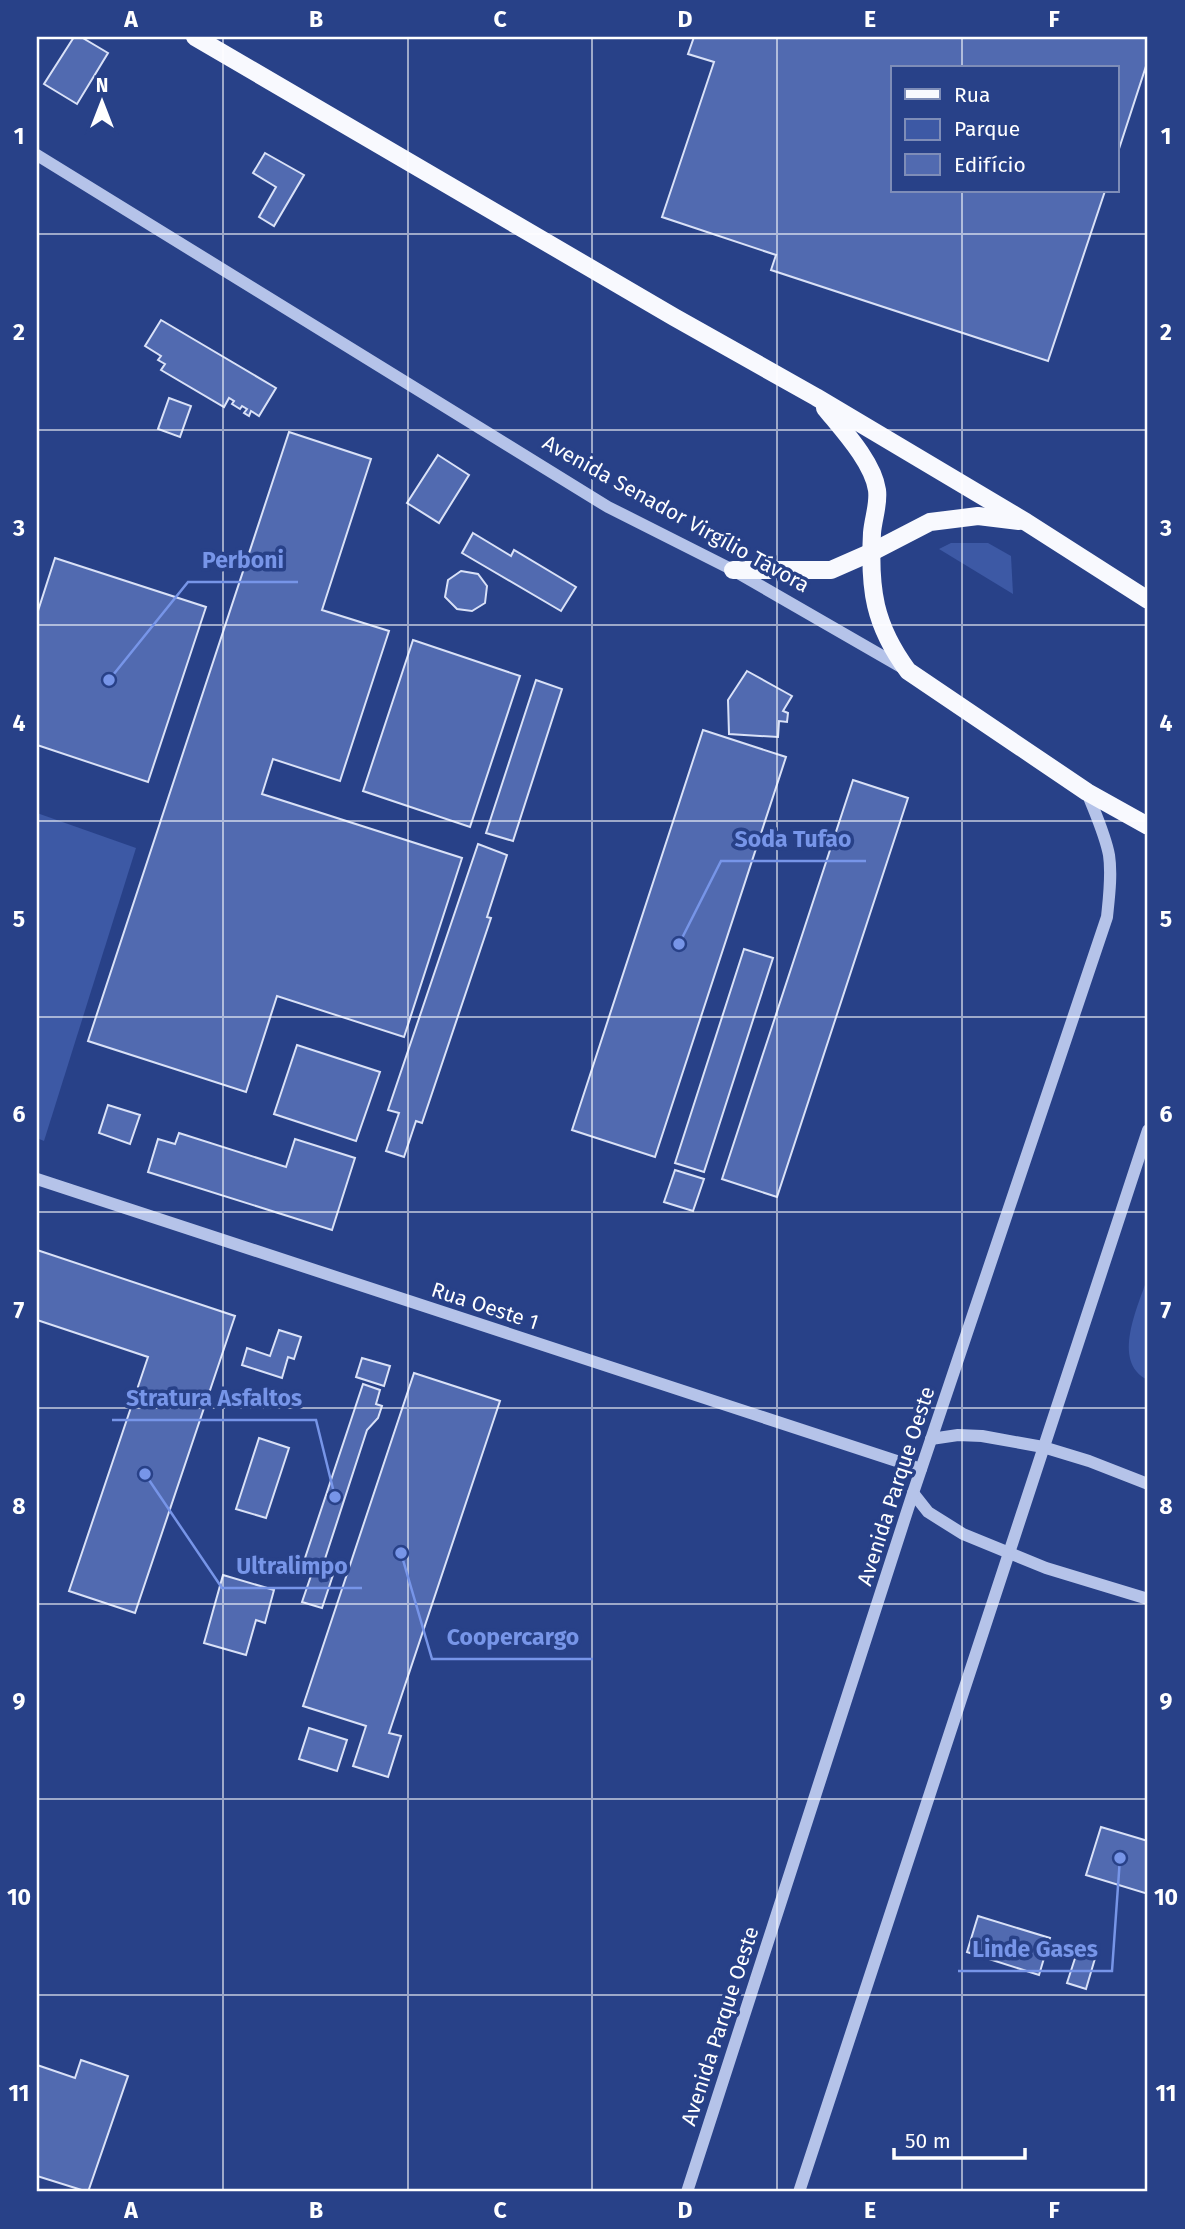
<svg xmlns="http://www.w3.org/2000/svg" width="1185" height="2229" font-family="'Fira Sans',sans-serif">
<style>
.green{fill:#3d59a5}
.building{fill:#516ab0;stroke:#d9e1f7;stroke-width:2}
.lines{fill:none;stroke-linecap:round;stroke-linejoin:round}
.minor{stroke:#b5c3e9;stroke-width:12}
.major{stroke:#f8f9fe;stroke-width:18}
.grid{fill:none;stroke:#fff;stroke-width:2;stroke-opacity:0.55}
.labels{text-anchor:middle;stroke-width:7;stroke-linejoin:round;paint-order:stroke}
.street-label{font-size:21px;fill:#fff;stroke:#284188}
.leader{fill:none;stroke:#7795e8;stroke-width:2.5}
.callout-dot{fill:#7795e8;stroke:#284188;stroke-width:2.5}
.callout-label{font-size:23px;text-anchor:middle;font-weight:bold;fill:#7795e8;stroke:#284188;stroke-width:7;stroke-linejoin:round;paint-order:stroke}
.neatline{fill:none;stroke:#fff;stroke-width:2.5}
.grid-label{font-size:23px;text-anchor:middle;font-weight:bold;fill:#fff}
</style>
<rect width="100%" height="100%" fill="#284188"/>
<g class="green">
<path d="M951,543H988L1011,556L1013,594L939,549Z"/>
<path d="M37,813L136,848L44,1141L37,1138Z"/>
<path d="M1148,1276V1380C1110,1362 1139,1305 1148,1276Z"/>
</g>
<g class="building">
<path d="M74,37H81L108,53L77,104L44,84Z"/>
<path d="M694,37H1148V60L1117,155V68H893V191H1105L1048,361L771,270L776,255L662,217L714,62L688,54Z"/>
<path d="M265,153L304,175L274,226L259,217L276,187L253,173Z"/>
<path d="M161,320L276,388L259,416L251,411L249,416L244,413L247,409L242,406L240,409L232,404L234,401L229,398L224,407L161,370L165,364L158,360L161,356L145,346Z"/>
<path d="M169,398L191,406L180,437L158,429Z"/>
<path d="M289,432L371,459L322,610L389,631L340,781L273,759L262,794L462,858L404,1037L277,996L246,1092L88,1041Z"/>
<path d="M438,455L469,475L439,523L407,503Z"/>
<path d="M473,533L511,556L514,550L576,587L561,611L462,553Z"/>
<path d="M55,558L206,607L148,782L37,745V614Z"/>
<path d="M461,571L478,574L487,586L485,603L472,611L457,609L445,597L448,580Z"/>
<path d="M413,640L520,676L470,827L363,791Z"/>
<path d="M747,671L792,696L783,711L788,713L787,722L779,721L778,737L729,734L728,700Z"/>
<path d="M536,680L562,689L513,841L486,833Z"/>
<path d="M703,730L786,757L655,1157L572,1130Z"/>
<path d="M853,780L908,798L777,1197L722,1179Z"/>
<path d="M478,844L507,855L487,917L491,918L422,1123L416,1121L404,1157L386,1151L399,1113L388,1110Z"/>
<path d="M744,949L773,958L704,1172L675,1163Z"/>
<path d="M297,1045L380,1072L356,1141L274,1114Z"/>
<path d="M108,1105L140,1115L130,1144L99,1133Z"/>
<path d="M179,1133L286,1167L295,1139L355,1158L332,1230L148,1172L158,1139L175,1144Z"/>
<path d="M675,1170L704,1179L693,1211L664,1202Z"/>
<path d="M37,1250L235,1316L135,1613L69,1591L148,1357L37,1320Z"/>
<path d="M279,1330L301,1337L294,1359L288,1357L282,1378L242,1365L247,1348L270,1356Z"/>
<path d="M362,1358L390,1366L384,1386L356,1377Z"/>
<path d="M414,1373L500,1401L389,1733L401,1736L388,1777L353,1766L366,1726L303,1706Z"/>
<path d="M363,1384L380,1390L376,1404L382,1406L378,1418L367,1430L322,1568L334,1572L322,1608L302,1602L314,1567L303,1564Z"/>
<path d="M259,1438L289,1448L266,1518L236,1509Z"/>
<path d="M223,1575L274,1590L265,1623L256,1620L246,1655L204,1643Z"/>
<path d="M309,1728L347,1740L337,1771L299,1759Z"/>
<path d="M1101,1827L1148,1841V1894L1086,1875Z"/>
<path d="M978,1916L1050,1938L1039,1975L967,1952Z"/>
<path d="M1078,1949L1096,1955L1086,1989L1067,1983Z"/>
<path d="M81,2060L128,2076L88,2192L37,2176V2065L75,2078Z"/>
</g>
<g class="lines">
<g class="minor">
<path d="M37,155L608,507L733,570L903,668"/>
<path d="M37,1179L921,1469"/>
<path d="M931,1439L958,1435L982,1436L1043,1447L1089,1461L1148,1484"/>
<path d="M913,1493L928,1512L963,1534L1046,1568L1148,1599"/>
<path d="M687,2192L913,1493L1107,917C1109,897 1112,875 1109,855C1105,834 1095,813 1087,792"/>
<path d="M799,2192L1148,1130"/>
</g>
<g class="major">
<path d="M195,37L674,317L816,397L1026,522L1148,600"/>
<path d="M825,408C842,429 873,462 877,490C879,504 873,519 872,533C869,589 874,625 908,671L1087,792L1148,826"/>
<path d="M733,570H831L872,552L930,522L978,516L1019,521"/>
</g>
</g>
<path class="grid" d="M223,37V2192M408,37V2192M592,37V2192M777,37V2192M962,37V68M962,191V2192M37,234H1148M37,430H1148M37,625H1148M37,821H1148M37,1017H1148M37,1212H1148M37,1408H1148M37,1604H1148M37,1799H1148M37,1995H1148"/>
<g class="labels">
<g class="street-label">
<text transform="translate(676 514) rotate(29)" y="7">Avenida Senador Virgílio Távora</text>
<text transform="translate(485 1306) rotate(18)" y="7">Rua Oeste 1</text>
<text transform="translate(896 1486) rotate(-72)" y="7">Avenida Parque Oeste</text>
<text transform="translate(720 2026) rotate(-72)" y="7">Avenida Parque Oeste</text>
</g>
</g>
<path class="leader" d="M109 680L188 582H298M679 944L721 861H866M335 1497L316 1420H112M145 1474L222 1588H362M401 1553L432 1659H593M1120 1858L1112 1971H958"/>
<g class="callout-dot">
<circle cx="109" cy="680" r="7"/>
<circle cx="679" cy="944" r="7"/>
<circle cx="335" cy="1497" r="7"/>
<circle cx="145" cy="1474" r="7"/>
<circle cx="401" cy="1553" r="7"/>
<circle cx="1120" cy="1858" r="7"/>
</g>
<g class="callout-label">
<text x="243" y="568">Perboni</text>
<text x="793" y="847">Soda Tufao</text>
<text x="214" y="1406">Stratura Asfaltos</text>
<text x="292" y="1574">Ultralimpo</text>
<text x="513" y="1645">Coopercargo</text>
<text x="1035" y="1957">Linde Gases</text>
</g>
<rect width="1185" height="2229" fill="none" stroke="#284188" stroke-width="77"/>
<rect x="891" y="66" width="228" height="126" fill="#284188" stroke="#7e8db8" stroke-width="2"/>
<rect x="905" y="89" width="35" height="10" fill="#f8f9fe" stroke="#7e8db8" stroke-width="2"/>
<text x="954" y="102" font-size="21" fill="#ffffff">Rua</text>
<rect x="905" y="119" width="35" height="21" fill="#3d59a5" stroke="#7e8db8" stroke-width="2"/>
<text x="954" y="136" font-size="21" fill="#ffffff">Parque</text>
<rect x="905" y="154" width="35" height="21" fill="#516ab0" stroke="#7e8db8" stroke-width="2"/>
<text x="954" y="172" font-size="21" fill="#ffffff">Edifício</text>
<g transform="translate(102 102)" stroke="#284188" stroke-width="5" paint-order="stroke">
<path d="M0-5L12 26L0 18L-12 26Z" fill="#ffffff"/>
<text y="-10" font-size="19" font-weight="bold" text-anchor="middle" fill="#ffffff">N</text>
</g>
<path d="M894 2148v10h131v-10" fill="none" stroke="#ffffff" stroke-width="3.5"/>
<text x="905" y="2148" font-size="21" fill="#ffffff" stroke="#284188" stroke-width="5" paint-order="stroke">50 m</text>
<rect x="38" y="38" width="1108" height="2152" class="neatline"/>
<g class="grid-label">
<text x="131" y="27">A</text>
<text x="316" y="27">B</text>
<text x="500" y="27">C</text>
<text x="685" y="27">D</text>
<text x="870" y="27">E</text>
<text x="1054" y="27">F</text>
<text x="19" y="144">1</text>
<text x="1166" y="144">1</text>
<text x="19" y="340">2</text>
<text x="1166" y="340">2</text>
<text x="19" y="536">3</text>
<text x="1166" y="536">3</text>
<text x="19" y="731">4</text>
<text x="1166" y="731">4</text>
<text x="19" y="927">5</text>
<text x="1166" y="927">5</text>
<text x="19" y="1122">6</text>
<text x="1166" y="1122">6</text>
<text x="19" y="1318">7</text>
<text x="1166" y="1318">7</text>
<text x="19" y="1514">8</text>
<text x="1166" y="1514">8</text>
<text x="19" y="1709">9</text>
<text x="1166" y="1709">9</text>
<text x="19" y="1905">10</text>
<text x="1166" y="1905">10</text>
<text x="19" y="2101">11</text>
<text x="1166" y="2101">11</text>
<text x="131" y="2218">A</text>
<text x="316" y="2218">B</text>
<text x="500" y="2218">C</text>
<text x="685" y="2218">D</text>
<text x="870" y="2218">E</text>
<text x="1054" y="2218">F</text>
</g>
</svg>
